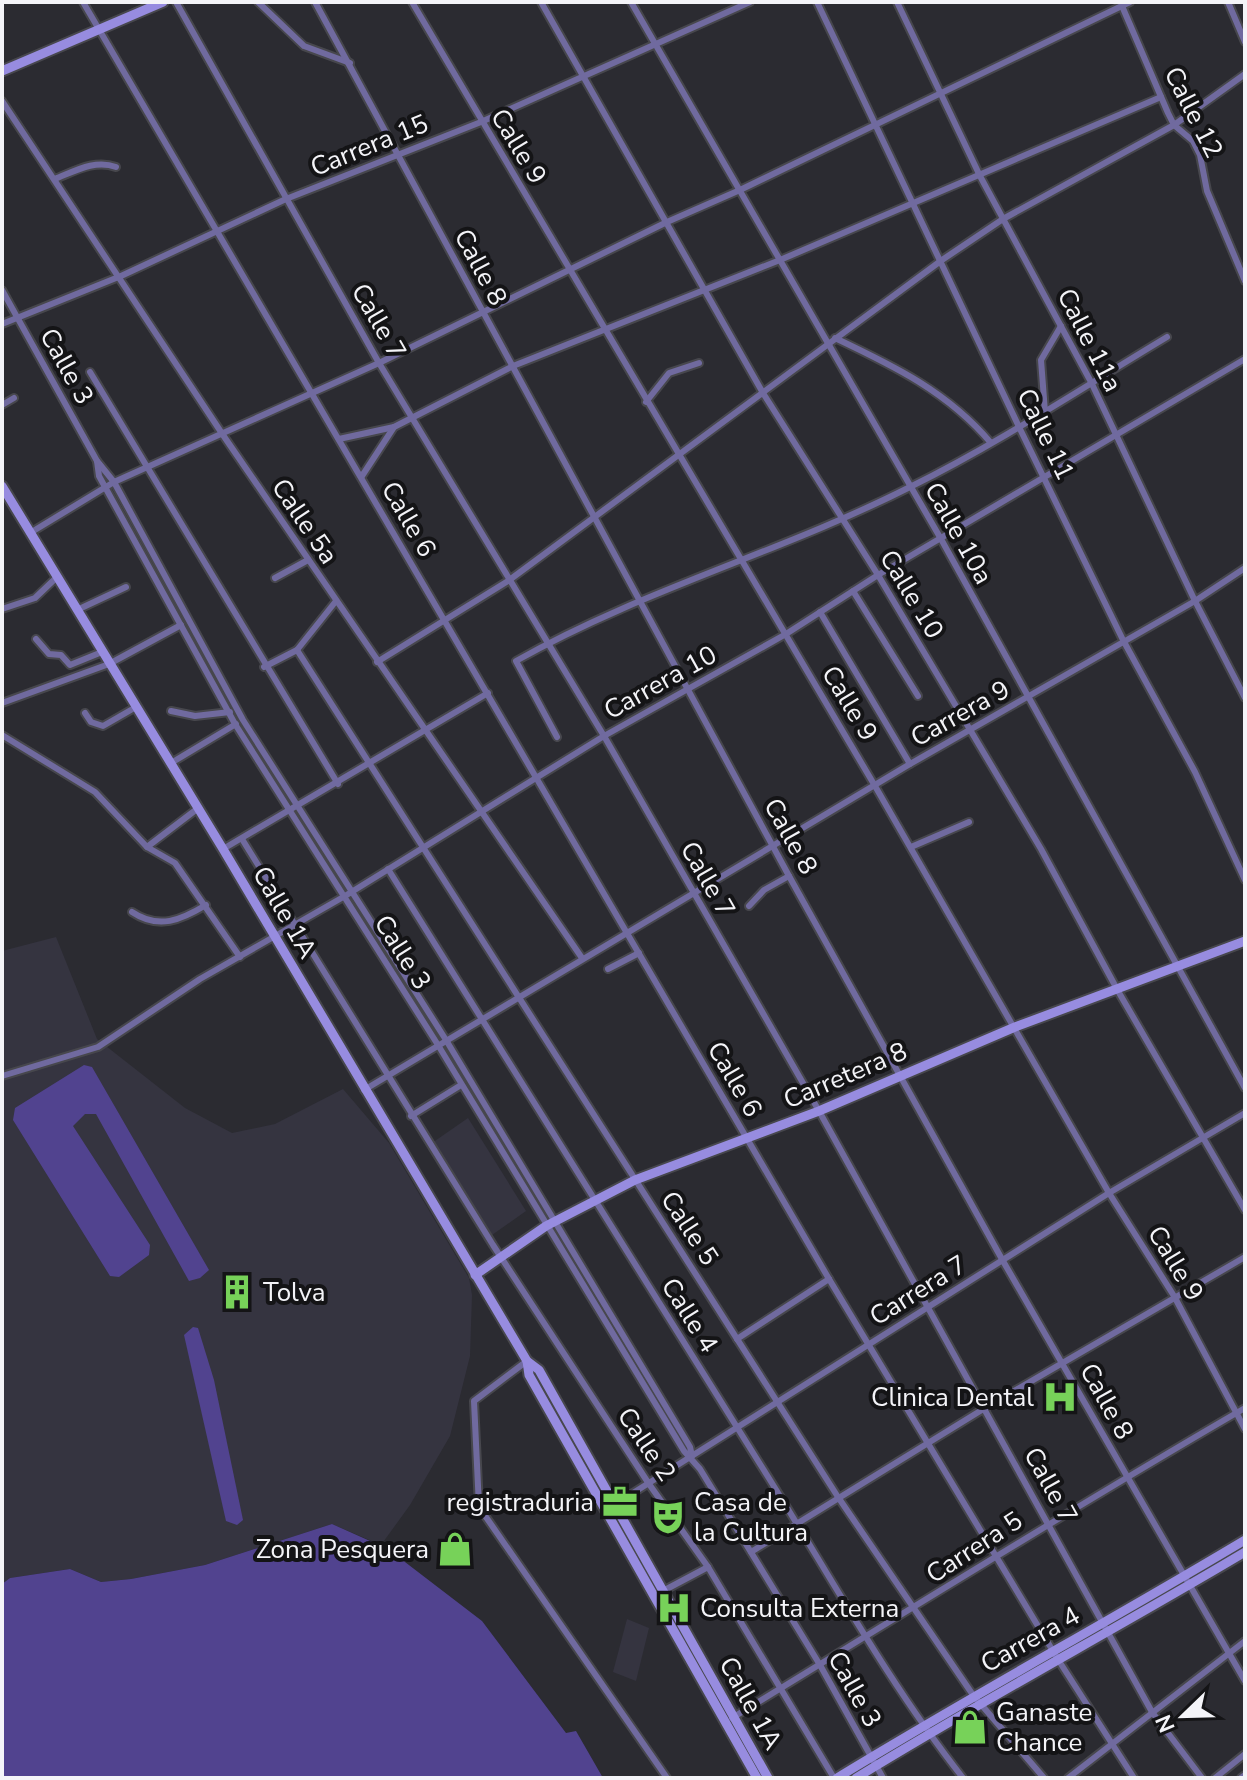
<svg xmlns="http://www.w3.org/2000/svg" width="1247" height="1780" font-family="'Nunito Sans',sans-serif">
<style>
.built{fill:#353440}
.water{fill:#51438f}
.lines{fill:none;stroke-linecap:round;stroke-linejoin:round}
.street-casing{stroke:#47474d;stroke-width:10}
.secondary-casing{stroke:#47474d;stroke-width:13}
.street{stroke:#706a9f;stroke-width:6}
.secondary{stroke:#978ce0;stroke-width:9}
.labels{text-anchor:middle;stroke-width:8;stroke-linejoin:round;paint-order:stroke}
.street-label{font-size:26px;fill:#f4f4f8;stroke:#141416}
.poi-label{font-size:26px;fill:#f4f4f8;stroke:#141416;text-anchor:start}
</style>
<rect width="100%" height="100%" fill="#2b2b31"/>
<g class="built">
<path d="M56,937L97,1039L185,1108L232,1133L275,1124L343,1089L389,1143L469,1278L472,1295L470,1356L450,1436L410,1505L381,1545L332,1524L205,1565L131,1579L101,1582L70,1569L10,1578L2,1584V951Z"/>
<path d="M468,1118L526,1211L492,1235L432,1143Z"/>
<path d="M627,1619L649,1628L636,1681L613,1672Z"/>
</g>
<g class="water">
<path d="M84,1065L92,1067L209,1270L200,1278L189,1281L96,1114H85L73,1126L150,1245L149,1255L119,1277L110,1276L13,1120L15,1108Z"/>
<path d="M193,1327L198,1328L214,1380L243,1520L237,1525L226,1521L184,1335Z"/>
<path d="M332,1524L388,1549L482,1621L566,1733L576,1731L603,1778H2V1584L10,1578L70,1569L101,1582L131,1579L205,1565Z"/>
</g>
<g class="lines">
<g class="street-casing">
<g id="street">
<path d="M83,2L829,1279L1059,1661L1134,1778"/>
<path d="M176,2L379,363L604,736L819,1111L1152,1712L1202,1778"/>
<path d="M258,2L304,46L350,63"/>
<path d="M315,2L789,876L1003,1261L1245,1681"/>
<path d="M412,2L875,786L1109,1193L1174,1296L1245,1429"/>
<path d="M541,2L763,393L878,575L1041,849L1118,991L1245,1210"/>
<path d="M631,2L941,539L1245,1088"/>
<path d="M817,2L1020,429L1123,640L1195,772L1245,880"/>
<path d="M897,2L980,176L1091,382L1195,601L1245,698"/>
<path d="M1228,2L1245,42"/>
<path d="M1122,6L1168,113L1174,125L1193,141L1200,155L1207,191L1245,281"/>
<path d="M2,101L223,435L582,958"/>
<path d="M55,179C75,171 95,159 116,167"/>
<path d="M2,290L97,461L114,482L243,720L446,1040L690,1447L692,1456"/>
<path d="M2,324L121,276L286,199L481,122L750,2"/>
<path d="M835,338C894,366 948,392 991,443"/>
<path d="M90,372L338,784"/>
<path d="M646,402L669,373L699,363"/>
<path d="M2,405L14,398"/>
<path d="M1045,412L1041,360L1061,326"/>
<path d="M339,439L394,427"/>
<path d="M97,461L99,476L235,724L438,1045L684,1451L700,1469L820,1665L883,1778"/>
<path d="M362,476L394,427L513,366L780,260L1161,97"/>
<path d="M30,533L114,482L379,363L667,222L740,190L1130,2"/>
<path d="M275,578L308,560"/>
<path d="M853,591L918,696"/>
<path d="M2,609L35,598L57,577"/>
<path d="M77,610L126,587"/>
<path d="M820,612L910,764"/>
<path d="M36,639L49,654L61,655L70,665L102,652"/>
<path d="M297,650L336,601"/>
<path d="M377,662L508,581L942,260L1003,219L1174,125L1245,74"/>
<path d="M264,667L297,650L838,1497L973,1695L1044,1778"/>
<path d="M2,703L109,664L181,625"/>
<path d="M171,711L195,716L230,712"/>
<path d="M85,713L91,722L103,726L136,707"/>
<path d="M2,735L95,792L147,847L175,863L240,957"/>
<path d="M557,737L516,661C641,590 782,552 910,487C999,443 1082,388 1167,337"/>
<path d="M171,763L236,724"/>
<path d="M242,839L493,1245L649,1484L708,1567L834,1778"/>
<path d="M147,847L197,809"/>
<path d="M911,847L969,822"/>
<path d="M223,849L488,693"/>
<path d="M388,869C512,1068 636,1266 760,1464C827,1570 886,1680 963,1778"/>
<path d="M749,906L764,890L789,876"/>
<path d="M132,912C159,930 181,920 206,905"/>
<path d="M608,969L639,953"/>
<path d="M2,1076L98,1047L200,979L345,896L604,736L786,634L878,575L1245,359"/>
<path d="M364,1090L910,764L1195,601L1245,568"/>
<path d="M411,1116L461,1085"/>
<path d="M737,1339L829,1279"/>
<path d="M527,1361L474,1401L479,1507L667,1778"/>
<path d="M606,1510L1109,1193L1245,1113"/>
<path d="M751,1552L985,1408L1245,1257"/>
<path d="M661,1592L708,1567"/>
<path d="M732,1718C903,1614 1072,1508 1245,1408"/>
<path d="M1068,1778L1245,1641"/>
<path d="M1215,1778L1245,1754"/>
<path d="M1241,1778L1245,1775"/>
</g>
</g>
<g class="secondary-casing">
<g id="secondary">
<path d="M2,71L163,2"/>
<path d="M2,486L223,849L527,1361L529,1375L757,1778"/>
<path d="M475,1275L546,1226L635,1180L819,1111L1015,1027L1245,941"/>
<path d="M527,1361L539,1370L768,1778"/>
<path d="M837,1778C971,1696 1110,1621 1245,1540"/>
<path d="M856,1778C984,1699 1116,1629 1245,1552"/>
</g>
</g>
<use href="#street" class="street"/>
<use href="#secondary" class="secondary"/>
</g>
<defs>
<g id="building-bare" transform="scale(2.76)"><path d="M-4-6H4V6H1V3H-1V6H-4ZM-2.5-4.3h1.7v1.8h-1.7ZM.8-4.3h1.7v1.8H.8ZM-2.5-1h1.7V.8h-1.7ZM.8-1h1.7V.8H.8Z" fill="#77d259" stroke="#141416" stroke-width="2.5" paint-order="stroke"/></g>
<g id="hospital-bare" transform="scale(2.76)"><path d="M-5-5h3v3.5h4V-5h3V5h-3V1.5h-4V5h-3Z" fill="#77d259" stroke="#141416" stroke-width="2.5" paint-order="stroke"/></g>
<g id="office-bare" transform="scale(2.76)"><path d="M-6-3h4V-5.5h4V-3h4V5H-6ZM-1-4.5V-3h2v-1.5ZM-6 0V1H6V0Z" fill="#77d259" stroke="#141416" stroke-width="2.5" paint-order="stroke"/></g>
<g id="theatre-bare" transform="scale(2.76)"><path d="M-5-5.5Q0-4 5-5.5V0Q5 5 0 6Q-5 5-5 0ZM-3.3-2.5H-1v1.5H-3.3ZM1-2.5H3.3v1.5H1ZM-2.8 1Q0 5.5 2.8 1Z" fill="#77d259" stroke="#141416" stroke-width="2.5" paint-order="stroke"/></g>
<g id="shop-bare" transform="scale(2.76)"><path d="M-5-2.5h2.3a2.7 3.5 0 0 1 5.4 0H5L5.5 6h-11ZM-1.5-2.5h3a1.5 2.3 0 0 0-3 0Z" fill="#77d259" stroke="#141416" stroke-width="2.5" paint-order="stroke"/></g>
</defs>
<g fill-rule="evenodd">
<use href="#building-bare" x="237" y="1292"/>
<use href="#hospital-bare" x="1060" y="1397"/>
<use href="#office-bare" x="620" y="1502"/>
<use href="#theatre-bare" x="668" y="1517"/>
<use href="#shop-bare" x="455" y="1549"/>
<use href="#hospital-bare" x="674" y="1608"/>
<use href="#shop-bare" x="970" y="1727"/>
</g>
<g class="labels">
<g class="street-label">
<text transform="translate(1194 112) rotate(63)" y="9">Calle 12</text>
<text transform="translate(369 145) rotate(-22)" y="9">Carrera 15</text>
<text transform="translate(519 146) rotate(59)" y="9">Calle 9</text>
<text transform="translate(481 267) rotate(62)" y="9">Calle 8</text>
<text transform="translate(379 321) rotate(60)" y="9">Calle 7</text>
<text transform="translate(1090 340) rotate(63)" y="9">Calle 11a</text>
<text transform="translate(67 366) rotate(61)" y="9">Calle 3</text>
<text transform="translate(1046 434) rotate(64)" y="9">Calle 11</text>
<text transform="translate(409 519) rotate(60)" y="9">Calle 6</text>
<text transform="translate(305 521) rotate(56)" y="9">Calle 5a</text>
<text transform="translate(959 533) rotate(61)" y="9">Calle 10a</text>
<text transform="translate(912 594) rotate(59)" y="9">Calle 10</text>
<text transform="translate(660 682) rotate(-29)" y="9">Carrera 10</text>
<text transform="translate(850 703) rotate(59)" y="9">Calle 9</text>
<text transform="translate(960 713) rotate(-29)" y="9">Carrera 9</text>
<text transform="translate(791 836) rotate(61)" y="9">Calle 8</text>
<text transform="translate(708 879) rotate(60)" y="9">Calle 7</text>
<text transform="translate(285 912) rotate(60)" y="9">Calle 1A</text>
<text transform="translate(403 952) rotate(58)" y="9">Calle 3</text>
<text transform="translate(845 1075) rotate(-23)" y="9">Carretera 8</text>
<text transform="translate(735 1079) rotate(60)" y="9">Calle 6</text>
<text transform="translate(690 1228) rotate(57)" y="9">Calle 5</text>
<text transform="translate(1176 1263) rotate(59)" y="9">Calle 9</text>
<text transform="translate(918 1290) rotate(-32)" y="9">Carrera 7</text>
<text transform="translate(690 1315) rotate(58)" y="9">Calle 4</text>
<text transform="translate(1107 1401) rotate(61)" y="9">Calle 8</text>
<text transform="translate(647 1444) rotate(56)" y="9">Calle 2</text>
<text transform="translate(1051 1485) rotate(61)" y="9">Calle 7</text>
<text transform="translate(974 1547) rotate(-33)" y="9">Carrera 5</text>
<text transform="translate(1030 1639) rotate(-29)" y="9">Carrera 4</text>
<text transform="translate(855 1689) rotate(61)" y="9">Calle 3</text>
<text transform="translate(751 1703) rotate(61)" y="9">Calle 1A</text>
</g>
<g class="poi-label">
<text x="263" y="1301">Tolva</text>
<text x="1034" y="1406" text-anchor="end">Clinica Dental</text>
<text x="594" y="1511" text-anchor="end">registraduria</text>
<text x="694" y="1511">Casa de<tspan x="694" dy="30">la Cultura</tspan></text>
<text x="429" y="1558" text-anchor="end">Zona Pesquera</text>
<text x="700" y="1617">Consulta Externa</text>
<text x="996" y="1721">Ganaste<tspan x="996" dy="30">Chance</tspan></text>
</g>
</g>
<rect width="1247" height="1780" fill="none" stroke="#f4f4f8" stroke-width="8"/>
<g transform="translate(1183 1716) rotate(247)" stroke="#141416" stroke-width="6" paint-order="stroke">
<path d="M0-6L14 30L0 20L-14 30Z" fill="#f4f4f8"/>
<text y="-12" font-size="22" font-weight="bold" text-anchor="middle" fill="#f4f4f8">N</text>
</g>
</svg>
